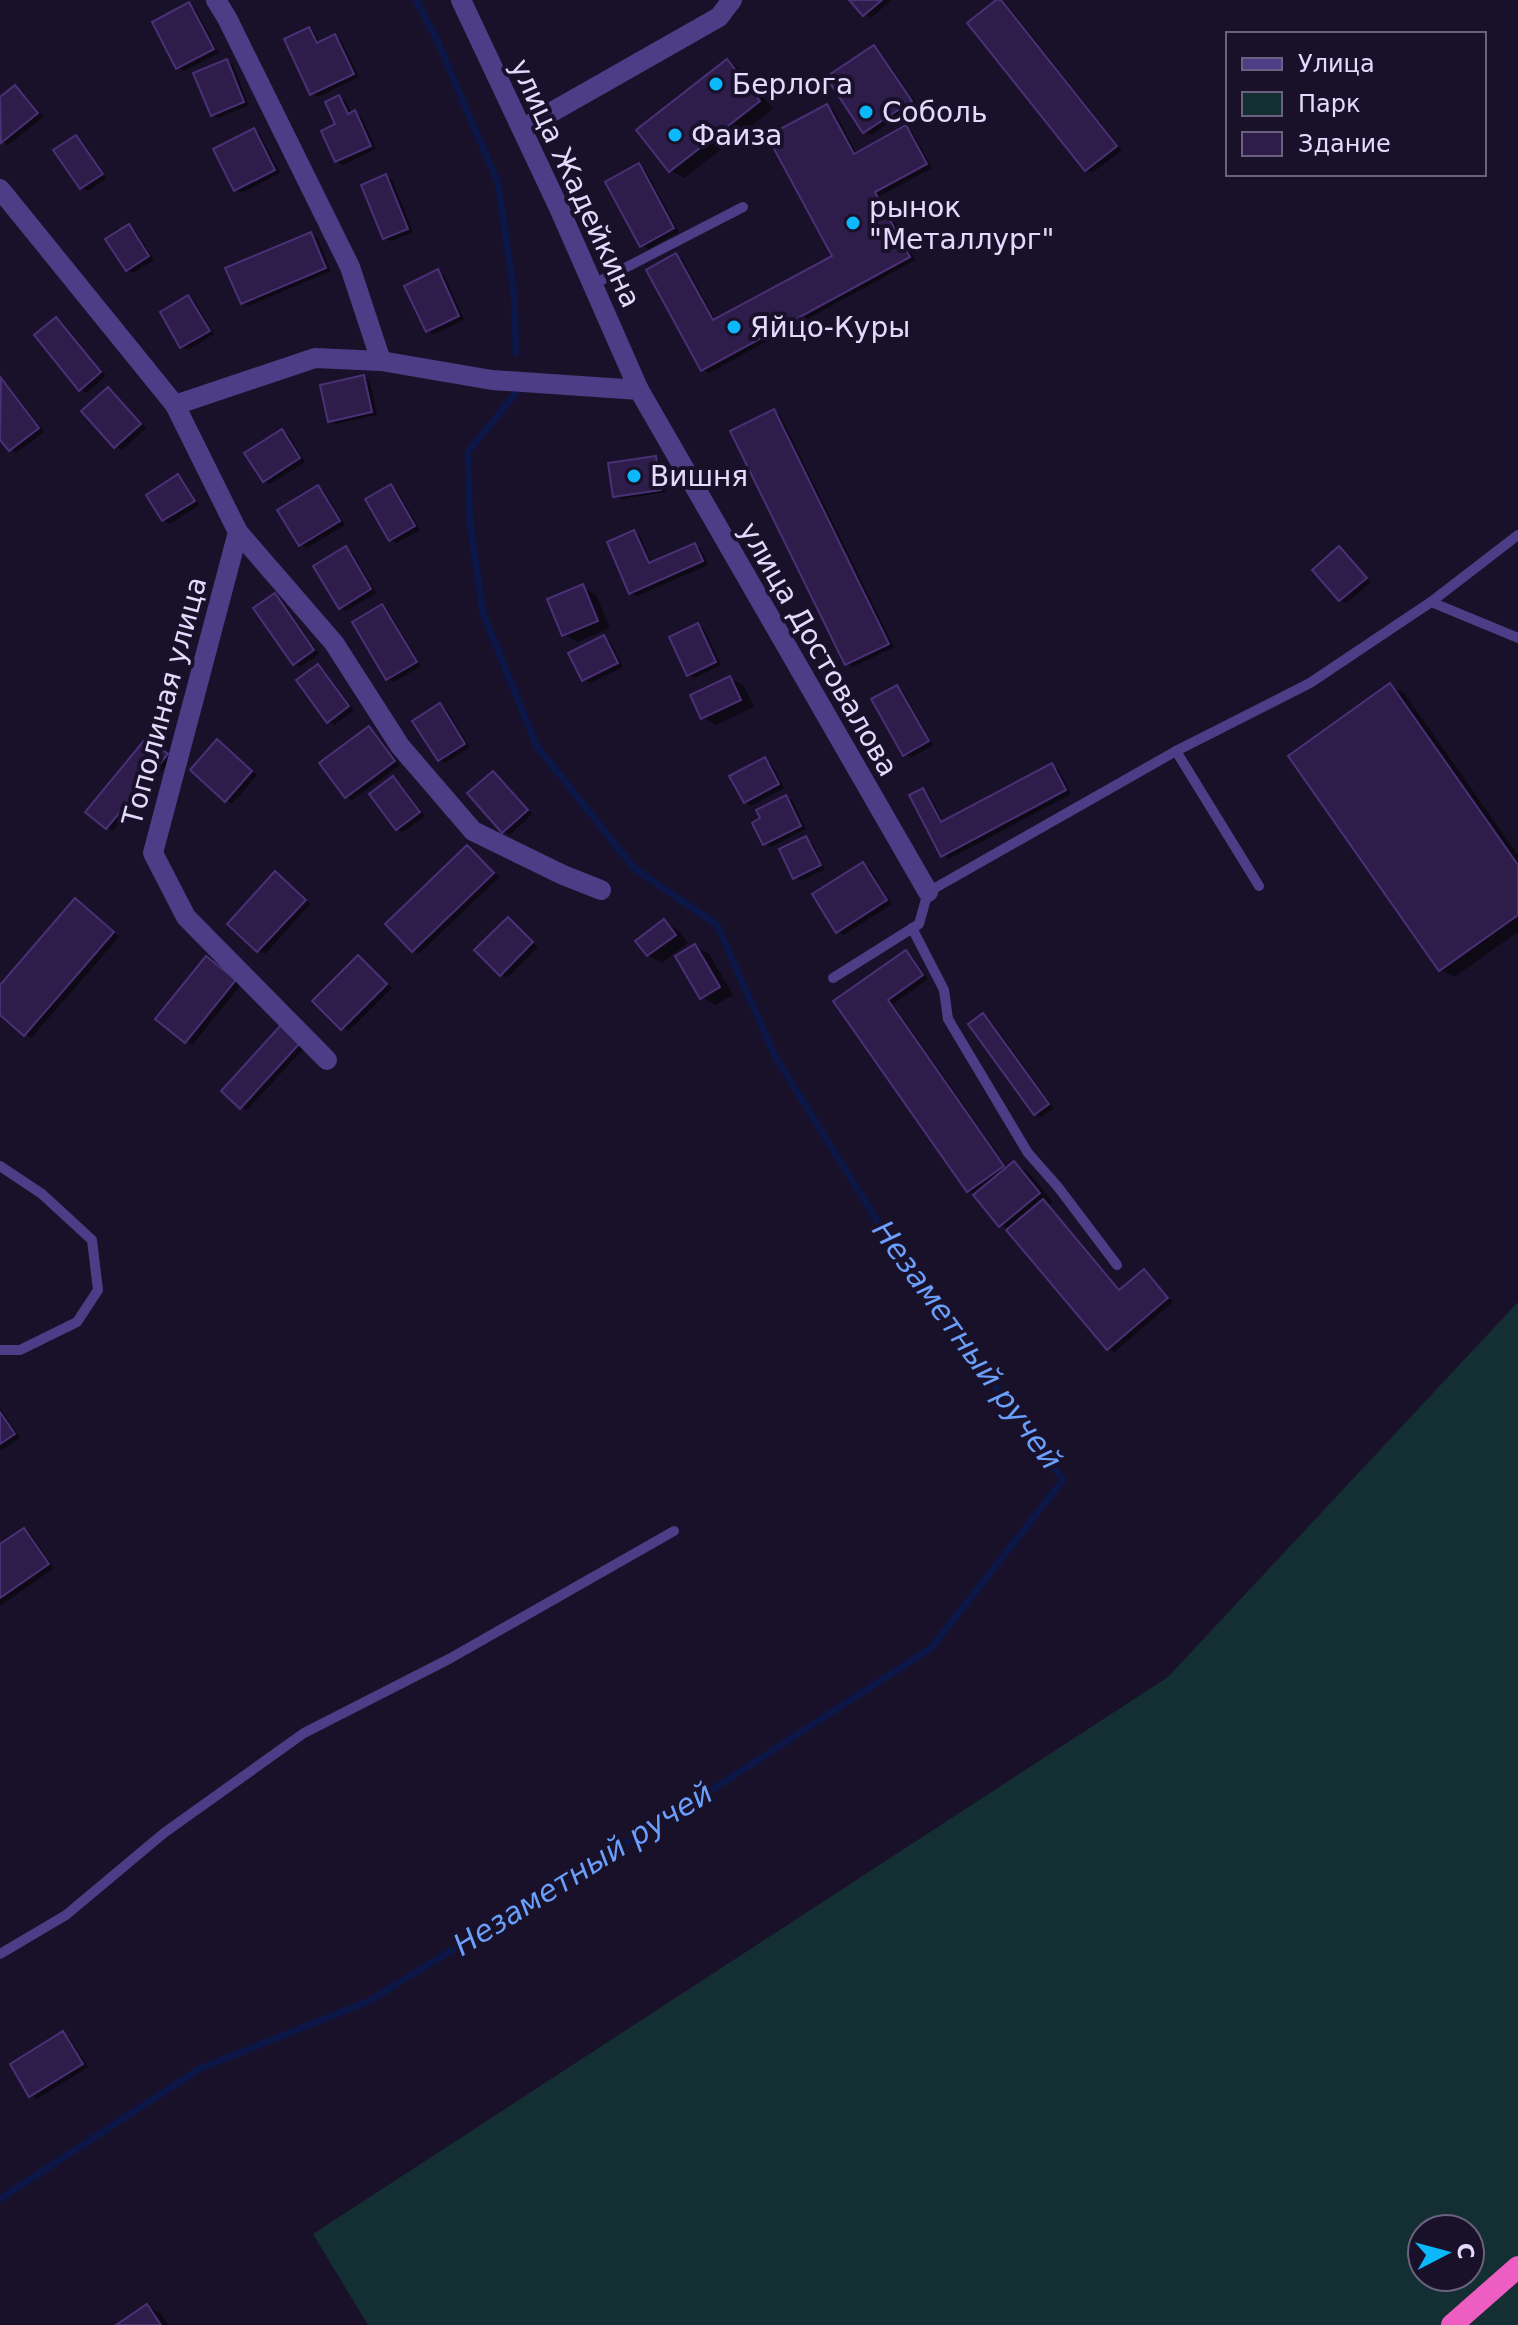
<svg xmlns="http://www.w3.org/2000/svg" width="1518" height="2325" font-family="'DejaVu Sans',sans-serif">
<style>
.green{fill:#142f33;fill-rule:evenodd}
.shadow{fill:#0007}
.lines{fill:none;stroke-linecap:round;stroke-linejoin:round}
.stream{stroke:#0c1748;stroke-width:7}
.building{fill:#2e1d4a;stroke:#4a3076;stroke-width:2}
.service{stroke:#4d3d87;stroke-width:10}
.minor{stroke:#4d3d87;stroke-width:20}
.tertiary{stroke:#4d3d87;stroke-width:20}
.trunk{stroke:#ed5dc2;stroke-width:22}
.poi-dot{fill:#0ab8fb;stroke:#191129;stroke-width:3}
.labels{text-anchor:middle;stroke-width:8;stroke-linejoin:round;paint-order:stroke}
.poi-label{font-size:28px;fill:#e5dafe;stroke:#191129;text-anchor:start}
.street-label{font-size:28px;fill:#e5dafe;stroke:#191129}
.water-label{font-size:30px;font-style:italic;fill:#6a9ffc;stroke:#191129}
</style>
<rect width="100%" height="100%" fill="#191129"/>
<path class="green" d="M1518,1302V2325H368L313,2234L1168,1677ZM1422,2229H1470V2277H1422Z"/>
<g class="shadow">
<path d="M852,0H891L871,18Z"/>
<path d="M999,0L1006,3L1122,150L1092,173L1086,170Z"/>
<path d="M189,4L195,8L219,53L184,71L178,68Z"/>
<path d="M309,29L315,33L320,44L335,36L341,40L359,77L318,97L312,93Z"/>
<path d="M874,47L880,51L917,104L871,135L865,132L829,78Z"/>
<path d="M226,61L233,65L249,105L218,118L212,114Z"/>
<path d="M727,61L741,69L773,109L684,178L670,170Z"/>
<path d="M16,87L22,91L43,117L8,145L0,139V100Z"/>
<path d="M339,97L346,101L352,114L355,113L361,116L376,149L343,165L337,161Z"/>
<path d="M827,106L833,109L857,154L906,128L912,131L932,168L880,196L915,260L709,373L703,370L676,255L682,259L716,321L835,256Z"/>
<path d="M254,131L260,134L280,173L242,193L235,189Z"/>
<path d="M76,137L82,141L107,178L88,191L82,188Z"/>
<path d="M639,166L645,169L679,232L648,249L642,245Z"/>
<path d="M386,177L392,180L413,232L391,241L384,238Z"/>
<path d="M129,226L135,230L154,260L133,273L127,270Z"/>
<path d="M310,234L317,237L331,271L248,306L242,302Z"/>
<path d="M437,272L444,275L464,320L434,334L427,331Z"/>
<path d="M188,298L195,301L214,334L188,350L182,347Z"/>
<path d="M57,319L63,323L106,376L86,393L80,389Z"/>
<path d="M364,377L370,381L377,415L336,424L330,421Z"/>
<path d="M1,380L7,384L44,432L16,453L0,436Z"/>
<path d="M109,390L146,428L122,450L116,446Z"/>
<path d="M774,411L780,415L894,647L853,667L847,664Z"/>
<path d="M282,431L288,434L305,462L270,484L264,481Z"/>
<path d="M655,458L661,461L666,492L621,499L615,496Z"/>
<path d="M178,477L184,480L199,505L170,524L164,520L148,495Z"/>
<path d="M391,486L397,490L420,530L397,543L391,540Z"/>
<path d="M318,487L324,491L345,525L307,548L301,544Z"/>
<path d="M634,532L640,536L652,564L695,545L701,549L708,565L637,596L631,593Z"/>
<path d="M346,548L352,552L376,593L346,611L340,607Z"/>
<path d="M1340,548L1371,582L1346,603L1340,599Z"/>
<path d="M583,587L596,595L610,628L577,642L564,634Z"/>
<path d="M275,596L281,599L319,654L300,667L294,663Z"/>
<path d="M382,606L388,610L421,666L394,682L388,679Z"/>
<path d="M698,625L704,629L721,665L695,678L688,674Z"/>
<path d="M604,637L610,641L623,667L590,683L584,680Z"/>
<path d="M318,666L324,670L354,710L334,725L328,721Z"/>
<path d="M730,678L744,686L754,707L716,725L703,717Z"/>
<path d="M1390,686L1404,693L1518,855V932L1454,977L1440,969Z"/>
<path d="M897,687L903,691L933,745L911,758L905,754Z"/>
<path d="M440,706L446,709L470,747L445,763L439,759Z"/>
<path d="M369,729L375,732L400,765L352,800L346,797Z"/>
<path d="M218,742L257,775L232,804L226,800Z"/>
<path d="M154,743L172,758L113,831L107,827Z"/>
<path d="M765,759L771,763L784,788L751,806L745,802Z"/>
<path d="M1052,765L1058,769L1071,794L949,859L943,855L923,790L929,794L944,823Z"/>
<path d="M493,774L532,814L510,835L503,831Z"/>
<path d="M393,779L400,782L425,816L403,832L397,829Z"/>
<path d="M786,797L792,800L806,829L771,847L765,843Z"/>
<path d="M806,838L812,842L825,869L801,881L795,877Z"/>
<path d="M467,848L499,877L419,954L413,950Z"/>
<path d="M863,864L869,867L892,904L844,935L838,931Z"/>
<path d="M282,877L310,904L265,954L259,950Z"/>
<path d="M81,904L119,937L31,1038L0,1013V988Z"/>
<path d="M508,919L538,947L507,978L501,974Z"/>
<path d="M665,922L678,930L688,943L662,963L648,955Z"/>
<path d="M695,946L709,954L733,995L715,1005L702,997Z"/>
<path d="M906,952L912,956L928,979L893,1004L1008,1168L1014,1164L1028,1172L1053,1202L1049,1205L1121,1290L1144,1271L1150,1275L1173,1302L1114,1352L1108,1348L1008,1229L1001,1225L976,1195L969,1190L836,1001Z"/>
<path d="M358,957L392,988L349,1031L343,1028Z"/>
<path d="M207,958L241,985L192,1045L158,1019Z"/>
<path d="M984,1016L990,1019L1054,1108L1041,1117L1035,1113Z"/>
<path d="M282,1028L305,1047L247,1110L241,1107Z"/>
<path d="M0,1408L20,1438L0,1451Z"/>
<path d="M24,1530L30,1533L54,1568L0,1606V1546Z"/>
<path d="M63,2033L69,2037L88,2067L37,2099L31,2095Z"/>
<path d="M147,2306L161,2314L168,2325H119Z"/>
</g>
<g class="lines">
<g class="stream">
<path d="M416,0L436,38L498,183L514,294L516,353"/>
<path d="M0,2199L199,2069L369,2001L696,1800L931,1648L1063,1480L881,1227L776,1058L717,925L634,868L536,745L483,613L470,524L468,452L516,393"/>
</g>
</g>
<g class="building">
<path d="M849,0H882L863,16Z"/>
<path d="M996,0H1001L1117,146L1085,171L967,23Z"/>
<path d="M189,2L214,49L176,69L152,22Z"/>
<path d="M309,27L317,43L335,34L354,74L310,95L284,39Z"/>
<path d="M874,45L912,101L863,133L826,77Z"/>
<path d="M227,59L244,102L211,116L193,73Z"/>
<path d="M727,59L760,101L669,172L636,130Z"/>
<path d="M15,85L38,113L1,143L0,97Z"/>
<path d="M339,95L348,114L355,110L371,146L335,162L321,131L335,124L325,102Z"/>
<path d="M827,104L854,154L906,125L927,164L875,192L910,257L701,371L646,270L676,253L713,320L832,256L767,136Z"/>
<path d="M254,128L275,170L234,191L213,149Z"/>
<path d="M76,135L103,174L80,189L53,150Z"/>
<path d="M639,163L674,228L640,247L605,182Z"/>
<path d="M386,174L408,229L383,239L361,185Z"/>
<path d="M129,224L149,256L126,271L105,239Z"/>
<path d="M311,232L326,268L241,304L225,268Z"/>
<path d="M438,269L459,316L426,332L404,286Z"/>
<path d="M188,295L210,331L180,348L160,312Z"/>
<path d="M56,317L101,372L79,391L34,335Z"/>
<path d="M364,375L372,412L328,422L320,385Z"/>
<path d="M1,378L39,428L9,451L0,440Z"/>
<path d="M108,387L141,424L114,448L81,411Z"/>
<path d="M774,409L889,644L845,665L730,431Z"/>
<path d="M282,429L300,458L263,482L244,453Z"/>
<path d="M656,456L661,490L613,497L608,463Z"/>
<path d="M178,474L195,501L162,521L146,495Z"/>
<path d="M391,484L415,526L389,541L365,499Z"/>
<path d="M318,485L340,521L299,546L277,510Z"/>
<path d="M634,530L649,563L695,543L703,561L629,594L607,542Z"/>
<path d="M346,546L371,589L339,609L313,566Z"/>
<path d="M1339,546L1367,578L1339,601L1312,570Z"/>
<path d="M583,584L598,621L562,636L547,599Z"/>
<path d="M275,593L314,650L293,665L253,608Z"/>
<path d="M382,604L417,662L386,680L352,622Z"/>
<path d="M698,623L716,662L687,676L669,637Z"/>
<path d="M604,635L618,663L582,681L568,653Z"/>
<path d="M318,664L349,706L327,723L296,680Z"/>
<path d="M730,676L741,700L701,719L690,695Z"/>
<path d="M1390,683L1518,865V915L1439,971L1288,756Z"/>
<path d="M897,685L929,741L903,756L871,699Z"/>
<path d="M440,703L465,744L438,761L412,721Z"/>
<path d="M369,726L395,761L345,798L319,763Z"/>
<path d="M147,737L168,754L106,829L85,812Z"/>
<path d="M217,739L252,771L225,802L190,770Z"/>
<path d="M765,757L779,784L744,803L729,776Z"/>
<path d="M1052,763L1066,790L941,857L909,795L923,788L941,822Z"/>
<path d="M493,771L528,810L502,833L467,793Z"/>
<path d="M393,776L420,812L396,830L369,794Z"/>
<path d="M786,795L801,826L763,845L752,823L760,818L756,810Z"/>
<path d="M806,836L821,865L793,879L779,849Z"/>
<path d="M467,845L494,873L412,952L385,924Z"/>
<path d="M863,862L887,900L836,933L812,894Z"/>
<path d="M275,871L306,900L257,952L227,924Z"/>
<path d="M75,898L114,932L24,1036L0,1015V985Z"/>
<path d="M508,917L533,942L500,976L474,950Z"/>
<path d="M664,919L676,935L647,956L635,941Z"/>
<path d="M695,944L720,987L700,999L675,956Z"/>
<path d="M906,950L923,975L888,1000L1004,1166L967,1192L833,1001Z"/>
<path d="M358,955L387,984L341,1030L312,1001Z"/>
<path d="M206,956L236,980L185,1043L155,1019Z"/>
<path d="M983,1013L1049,1104L1034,1115L968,1024Z"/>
<path d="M281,1025L300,1043L240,1109L221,1091Z"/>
<path d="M1014,1161L1040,1193L999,1227L973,1195Z"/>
<path d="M1043,1199L1119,1290L1144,1269L1168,1298L1107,1350L1006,1230Z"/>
<path d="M0,1412L15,1434L0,1444Z"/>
<path d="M24,1528L49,1564L0,1598V1544Z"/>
<path d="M63,2031L83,2064L29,2097L10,2064Z"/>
<path d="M147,2304L161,2325H116Z"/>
</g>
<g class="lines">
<g class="service">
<path d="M592,285L743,207"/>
<path d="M1431,602L1518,535"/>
<path d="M1176,751L1259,886"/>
<path d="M912,928L944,990L948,1019L1028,1153L1058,1187L1117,1265"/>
<path d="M833,978L919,924L928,892L1176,751L1310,683L1431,602L1518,638"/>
<path d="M0,1166L42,1194L92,1240L98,1290L77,1322L20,1350H0"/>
<path d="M0,1954L66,1915L164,1833L304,1733L449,1659L674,1531"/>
</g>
<g class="minor">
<path d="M216,0L227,18L350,267L381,361"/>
<path d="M0,189L175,405L238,532L153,853L186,917L327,1060"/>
<path d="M175,405L315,358L381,361L492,380L639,390L928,892"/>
<path d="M238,532L334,643L400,746L473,831L563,875L601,890"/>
</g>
<g class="tertiary">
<path d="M461,0L559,208L639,390"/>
<path d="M522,129L719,17L732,0"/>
</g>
<path class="trunk" d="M1452,2325L1518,2267"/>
</g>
<g class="poi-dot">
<circle cx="716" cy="84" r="8"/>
<circle cx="866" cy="112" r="8"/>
<circle cx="675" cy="135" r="8"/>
<circle cx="853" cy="223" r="8"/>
<circle cx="734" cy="327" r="8"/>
<circle cx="634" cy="476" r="8"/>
</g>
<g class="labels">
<g class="poi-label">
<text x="732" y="94">Берлога</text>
<text x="882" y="122">Соболь</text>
<text x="691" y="145">Фаиза</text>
<text x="869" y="217">рынок<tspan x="869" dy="32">"Металлург"</tspan></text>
<text x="750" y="337">Яйцо-Куры</text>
<text x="650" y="486">Вишня</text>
</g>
<g class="street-label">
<text transform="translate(576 183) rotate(65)" y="10">улица Жадейкина</text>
<text transform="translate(819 649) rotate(60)" y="10">улица Достовалова</text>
<text transform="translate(164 701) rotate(-75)" y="10">Тополиная улица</text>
</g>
<g class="water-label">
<text transform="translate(967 1345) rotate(54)" y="10">Незаметный ручей</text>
<text transform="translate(583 1869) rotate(-32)" y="10">Незаметный ручей</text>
</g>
</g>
<rect x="1226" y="32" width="260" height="144" fill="#191129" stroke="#6b617e" stroke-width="2"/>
<rect x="1242" y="58" width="40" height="12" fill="#4d3d87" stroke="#6b617e" stroke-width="2"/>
<text x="1298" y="72" font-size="24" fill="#e5dafe">Улица</text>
<rect x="1242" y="92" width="40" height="24" fill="#142f33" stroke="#6b617e" stroke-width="2"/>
<text x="1298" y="112" font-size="24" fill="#e5dafe">Парк</text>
<rect x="1242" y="132" width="40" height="24" fill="#2e1d4a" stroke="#6b617e" stroke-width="2"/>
<text x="1298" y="152" font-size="24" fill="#e5dafe">Здание</text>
<g transform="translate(1446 2253) rotate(84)"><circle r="38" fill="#191129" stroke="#6b617e" stroke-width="2"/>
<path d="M0-6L14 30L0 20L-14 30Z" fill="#0ab8fb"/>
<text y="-12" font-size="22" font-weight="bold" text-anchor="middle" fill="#e5dafe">С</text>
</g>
</svg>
